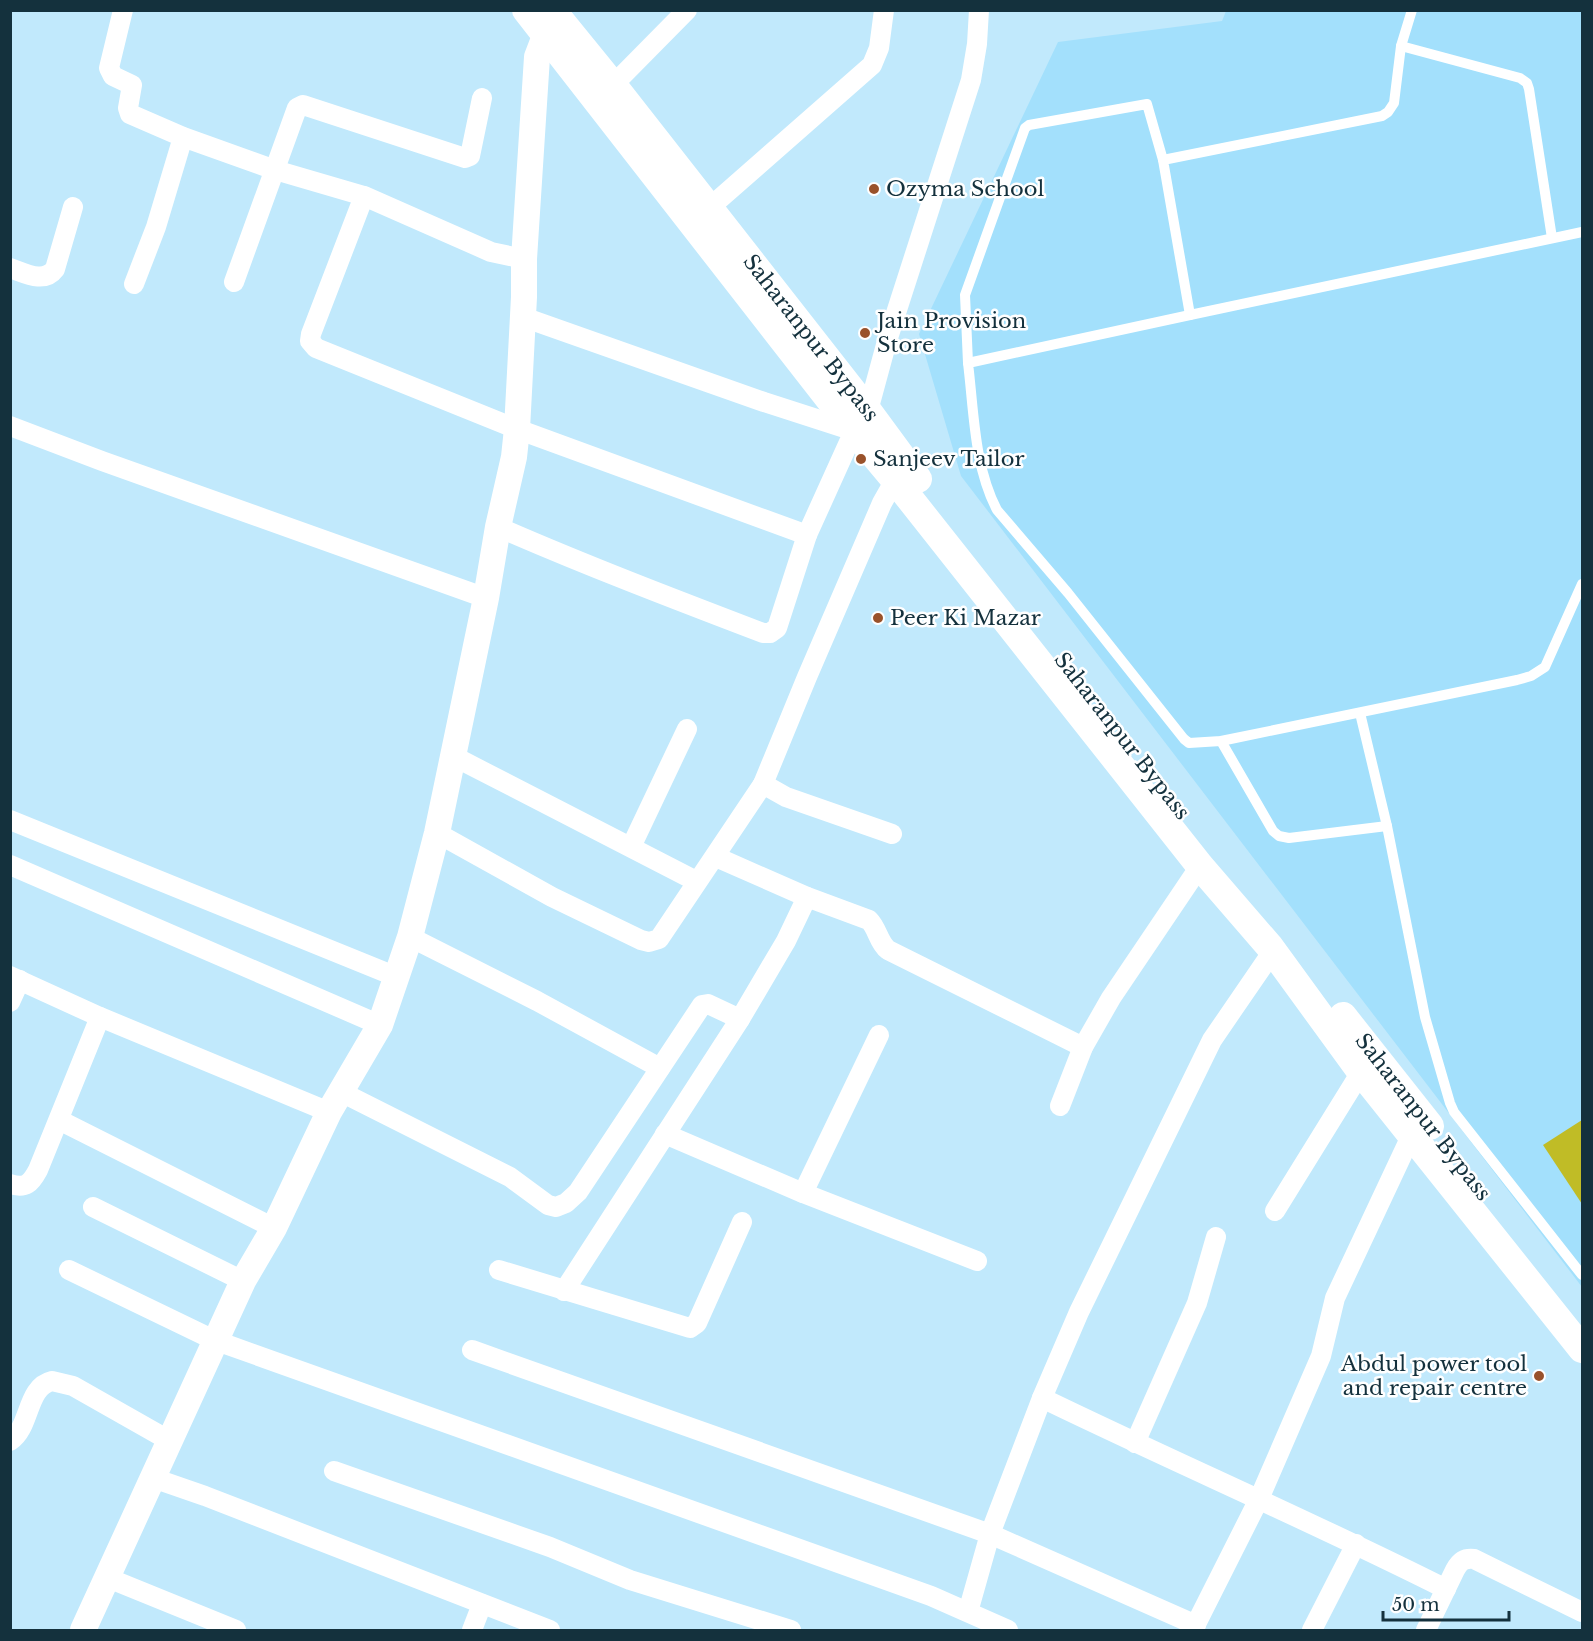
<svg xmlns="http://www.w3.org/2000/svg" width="1593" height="1641" font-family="'Libre Baskerville',serif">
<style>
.built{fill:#a3e0fc}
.green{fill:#c0bc26}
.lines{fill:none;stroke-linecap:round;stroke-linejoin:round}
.service{stroke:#fff;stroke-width:10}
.minor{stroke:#fff;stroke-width:20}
.tertiary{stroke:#fff;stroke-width:26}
.secondary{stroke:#fff;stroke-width:28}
.poi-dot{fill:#99522b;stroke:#fff;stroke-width:2}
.labels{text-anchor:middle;stroke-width:5;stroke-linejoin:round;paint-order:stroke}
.poi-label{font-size:21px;fill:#14313d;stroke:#fff;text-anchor:start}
.street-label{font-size:21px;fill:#14313d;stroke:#fff}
</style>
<rect width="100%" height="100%" fill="#c1e9fc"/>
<path class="built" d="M1226,11H1582V1287L961,476L919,334L1058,42L1222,21Z"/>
<path class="green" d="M1582,1120V1204L1543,1145Z"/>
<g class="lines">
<g class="service">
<path d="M1412,10L1401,46L1394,103L1388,112L1382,116L1163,160L1190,315L1582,232"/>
<path d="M1401,46L1520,78L1527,83L1529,89L1552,238"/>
<path d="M1190,315L968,363C974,412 974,466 997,510L1068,593L1184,739L1189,743L1221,741L1517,680L1531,676L1545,667L1582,584"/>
<path d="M968,363L965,295L1025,128L1029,125L1147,104L1163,160"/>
<path d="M1360,713L1387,826L1425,1017L1450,1103L1454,1112L1582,1275"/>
<path d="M1221,741L1273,831L1279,836L1289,838L1387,826"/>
</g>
<g class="minor">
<path d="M123,10L109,68L113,76L132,85L128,108L130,114L183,137L275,170L364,196L491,252L524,259"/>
<path d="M613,85L687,10"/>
<path d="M364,196L311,334L310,341L316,348L517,429L807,535"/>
<path d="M708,209L872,65L879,48L884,10"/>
<path d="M10,268C25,273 44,284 55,269L73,207"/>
<path d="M234,282L297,108L303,105L465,158L470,156L482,98"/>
<path d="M134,284L156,227L183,137"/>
<path d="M868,411L887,341L971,80L977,44L979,10"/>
<path d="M10,426L102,461L486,598"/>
<path d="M498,527C585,565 674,599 763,633H770L777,628L807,535L854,431L764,402L523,317"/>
<path d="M453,756L696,881"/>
<path d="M763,784L786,797L892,834"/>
<path d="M10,820L397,977"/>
<path d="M437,833L552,897L641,940L649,942L659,939L763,784L807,677L882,503L895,480"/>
<path d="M631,847L687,729"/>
<path d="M716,857L807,897L869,920C878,929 878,942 888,950L1083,1047"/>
<path d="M10,865L380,1025"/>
<path d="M410,937L537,1001L660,1068"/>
<path d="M10,976L100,1017L329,1112"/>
<path d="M10,1002L20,980"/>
<path d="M341,1092L510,1177L548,1205L556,1207L566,1203L578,1192L702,1005L708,1004L740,1019"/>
<path d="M1060,1106L1083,1047L1111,998L1200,866"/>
<path d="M59,1120L274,1228"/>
<path d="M665,1134L803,1193L977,1261"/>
<path d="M10,1184C26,1189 31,1183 38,1170L100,1017"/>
<path d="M803,1193L879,1035"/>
<path d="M93,1207L243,1281"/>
<path d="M1275,1211L1361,1072"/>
<path d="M69,1270L214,1340L931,1596L1008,1630"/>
<path d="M499,1270L690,1328L697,1323L742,1222"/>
<path d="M564,1291L740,1019L786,941L807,897"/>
<path d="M472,1350L990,1534L1196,1625"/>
<path d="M1042,1398C1176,1463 1313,1522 1446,1589"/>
<path d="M10,1441C31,1427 26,1387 52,1381L73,1386L170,1441"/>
<path d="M1135,1443L1197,1303L1216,1237"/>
<path d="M334,1471L550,1547L630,1580L791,1630"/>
<path d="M153,1478L205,1496L550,1630"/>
<path d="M108,1578L236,1630"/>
<path d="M968,1612L990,1534L1042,1398L1079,1312L1212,1040L1273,951"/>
<path d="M472,1630L482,1604"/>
<path d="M1193,1630L1259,1499L1321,1356L1335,1298L1412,1134"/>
<path d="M1312,1630L1356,1544"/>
<path d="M1426,1630L1455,1570C1460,1561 1464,1558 1474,1559L1582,1612"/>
</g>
<path class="tertiary" d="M83,1630L243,1281L274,1228L329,1112L380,1025L410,937L437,833L486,598L498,527L514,457L517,429L524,297V259L537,57L545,36L559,25"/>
<g class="secondary">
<path d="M526,10L854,431L895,480L1200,866L1270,947L1361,1072L1582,1349"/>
<path id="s1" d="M552,10L613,85L868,411L918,479"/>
<path d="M1343,1016L1430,1126"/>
</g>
</g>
<g class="poi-dot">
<circle cx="874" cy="189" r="6"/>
<circle cx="865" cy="333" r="6"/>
<circle cx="861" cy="459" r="6"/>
<circle cx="878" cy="618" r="6"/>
<circle cx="1539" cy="1376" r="6"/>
</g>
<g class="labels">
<g class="poi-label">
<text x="886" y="196">Ozyma School</text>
<text x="877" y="328">Jain Provision<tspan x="877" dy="24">Store</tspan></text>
<text x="873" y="466">Sanjeev Tailor</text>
<text x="890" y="625">Peer Ki Mazar</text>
<text x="1527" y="1371" text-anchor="end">Abdul power tool<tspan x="1527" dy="24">and repair centre</tspan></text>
</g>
<g class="street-label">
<text dy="7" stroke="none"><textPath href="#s1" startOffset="418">Saharanpur Bypass</textPath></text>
<text transform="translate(1122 736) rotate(52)" y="7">Saharanpur Bypass</text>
<text transform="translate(1423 1117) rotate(52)" y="7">Saharanpur Bypass</text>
</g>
</g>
<rect width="1593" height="1641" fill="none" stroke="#14313d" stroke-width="24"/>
<path d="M1383 1611v9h126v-9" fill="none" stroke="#14313d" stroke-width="3"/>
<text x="1392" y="1611" font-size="18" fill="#14313d" stroke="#ffffff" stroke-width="4.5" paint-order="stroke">50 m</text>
</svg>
